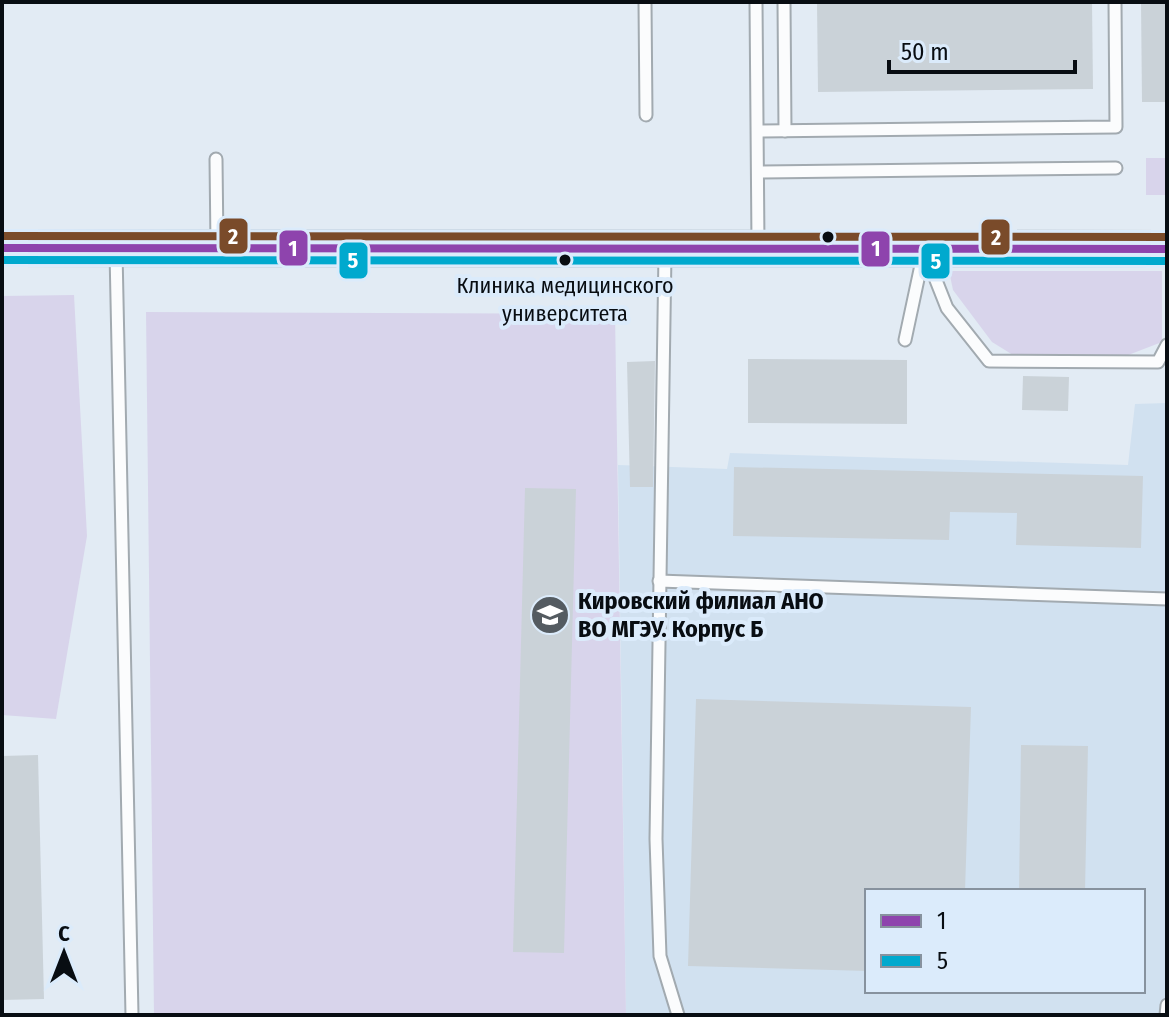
<svg xmlns="http://www.w3.org/2000/svg" width="1169" height="1017" font-family="'Fira Sans Condensed',sans-serif">
<style>
.built{fill:#d1e1f0;fill-rule:evenodd}
.green{fill:#d8d4eb}
.building{fill:#cad2d8}
.lines{fill:none;stroke-linecap:round;stroke-linejoin:round}
.service-casing{stroke:#a2aab0;stroke-width:15}
.primary-casing{stroke:#a2aab0;stroke-width:38}
.service{stroke:#fbfcfd;stroke-width:11}
.primary{stroke:#fbfcfd;stroke-width:34}
.bus-1-casing{stroke:#dbebfb;stroke-width:14}
.bus-2-casing{stroke:#dbebfb;stroke-width:14}
.bus-3-casing{stroke:#dbebfb;stroke-width:14}
.bus-1{stroke:#8e44ad;stroke-width:8}
.bus-2{stroke:#00a9ce;stroke-width:8}
.bus-3{stroke:#7a4b2a;stroke-width:8}
.bus-dot{fill:#080d12;stroke:#dbebfb;stroke-width:3}
.labels{text-anchor:middle;stroke-width:8;stroke-linejoin:round;paint-order:stroke}
.bus-label{font-size:22px;fill:#080d12;stroke:#dbebfb}
.poi-label{font-size:24px;font-weight:bold;fill:#080d12;stroke:#dbebfb;text-anchor:start}
.line-badge{stroke:#dbebfb;stroke-width:3}
.badge-label{font-size:22px;text-anchor:middle;font-weight:bold;fill:#fff}
</style>
<rect width="100%" height="100%" fill="#e2ebf4"/>
<path class="built" d="M1167,403V1015H626L618,465L727,469L730,453L1128,465L1135,404ZM867,891H1143V991H867Z"/>
<g class="green">
<rect x="1146" y="158" width="21" height="37"/>
<path d="M949,271H1162V342L1123,357L1013,355L992,342L953,290Z"/>
<path d="M74,295L87,536L56,719L2,715V296Z"/>
<path d="M146,312L615,314L626,1015H154Z"/>
</g>
<g class="building">
<path d="M817,2H1092L1093,89L818,92Z"/>
<path d="M1141,2H1167V102H1142Z"/>
<path d="M748,359L907,360V424L748,423Z"/>
<path d="M655,361L653,487H630L627,362Z"/>
<path d="M1023,376L1069,377L1068,411L1022,410Z"/>
<path d="M734,467L1143,476L1141,548L1016,545L1017,513L950,512L949,540L733,536Z"/>
<path d="M525,488L576,489L564,953L513,952Z"/>
<path d="M696,699L971,707L965,891H867V971L688,966Z"/>
<path d="M1021,745L1088,746L1085,891H1019Z"/>
<path d="M38,755L44,999L2,1000V756Z"/>
</g>
<g class="lines">
<g class="service-casing">
<g id="service">
<path d="M645,2L646,115"/>
<path d="M756,2L758,244"/>
<path d="M784,2L785,131"/>
<path d="M758,131L1116,127L1115,2"/>
<path d="M216,159L217,246"/>
<path d="M758,172L1116,168"/>
<path d="M116,252L132,1015"/>
<path d="M665,253L656,839L660,956L678,1015"/>
<path d="M926,255L947,308L989,361L1158,362L1167,345"/>
<path d="M905,340L924,251"/>
<path d="M659,581L1167,599"/>
<path d="M1166,1015L1167,1005"/>
</g>
</g>
<g class="primary-casing">
<path id="primary" d="M2,248L1167,249"/>
</g>
<use href="#service" class="service"/>
<use href="#primary" class="primary"/>
<g class="bus-1-casing">
<path id="bus-1" d="M2,248L1167,249"/>
</g>
<g class="bus-2-casing">
<path id="bus-2" d="M2,260L1167,261"/>
</g>
<g class="bus-3-casing">
<path id="bus-3" d="M2,236L1167,237"/>
</g>
<use href="#bus-1" class="bus-1"/>
<use href="#bus-2" class="bus-2"/>
<use href="#bus-3" class="bus-3"/>
</g>
<defs>
<g id="university-disc" transform="scale(2)"><circle r="9.5" fill="#545b61" stroke="#dbebfb"/><path d="M0-5L7-2L0 1L-7-2ZM-4 1L0 2.5L4 1V4Q0 6-4 4Z" fill="#fff"/></g>
</defs>
<g fill-rule="evenodd">
<use href="#university-disc" x="550" y="615"/>
</g>
<g class="bus-dot">
<circle cx="828" cy="237" r="7"/>
<circle cx="565" cy="260" r="7"/>
</g>
<g class="labels">
<g class="bus-label">
<text x="565" y="293">Клиника медицинского<tspan x="565" dy="28">университета</tspan></text>
</g>
<g class="poi-label">
<text x="578" y="609">Кировский филиал АНО<tspan x="578" dy="28">ВО МГЭУ. Корпус Б</tspan></text>
</g>
</g>
<g class="line-badge">
<rect x="218" y="217" width="31" height="38" rx="8" fill="#7a4b2a"/>
<rect x="980" y="218" width="31" height="38" rx="8" fill="#7a4b2a"/>
<rect x="278" y="229" width="31" height="38" rx="8" fill="#8e44ad"/>
<rect x="860" y="230" width="31" height="38" rx="8" fill="#8e44ad"/>
<rect x="338" y="241" width="31" height="39" rx="8" fill="#00a9ce"/>
<rect x="920" y="242" width="31" height="38" rx="8" fill="#00a9ce"/>
</g>
<g class="badge-label">
<text x="233" y="244">2</text>
<text x="996" y="245">2</text>
<text x="293" y="256">1</text>
<text x="876" y="256">1</text>
<text x="353" y="268">5</text>
<text x="936" y="269">5</text>
</g>
<rect width="1169" height="1017" fill="none" stroke="#080d12" stroke-width="8"/>
<rect x="865" y="889" width="280" height="104" fill="#dbebfb" stroke="#87929e" stroke-width="2"/>
<rect x="881" y="915" width="40" height="12" fill="#8e44ad" stroke="#87929e" stroke-width="2"/>
<text x="937" y="929" font-size="24" fill="#080d12">1</text>
<rect x="881" y="955" width="40" height="12" fill="#00a9ce" stroke="#87929e" stroke-width="2"/>
<text x="937" y="969" font-size="24" fill="#080d12">5</text>
<g transform="translate(64 953)" stroke="#dbebfb" stroke-width="6" paint-order="stroke">
<path d="M0-6L14 30L0 20L-14 30Z" fill="#080d12"/>
<text y="-12" font-size="22" font-weight="bold" text-anchor="middle" fill="#080d12">С</text>
</g>
<path d="M889 60v12h186v-12" fill="none" stroke="#080d12" stroke-width="4"/>
<text x="901" y="60" font-size="24" fill="#080d12" stroke="#dbebfb" stroke-width="6" paint-order="stroke">50 m</text>
</svg>
